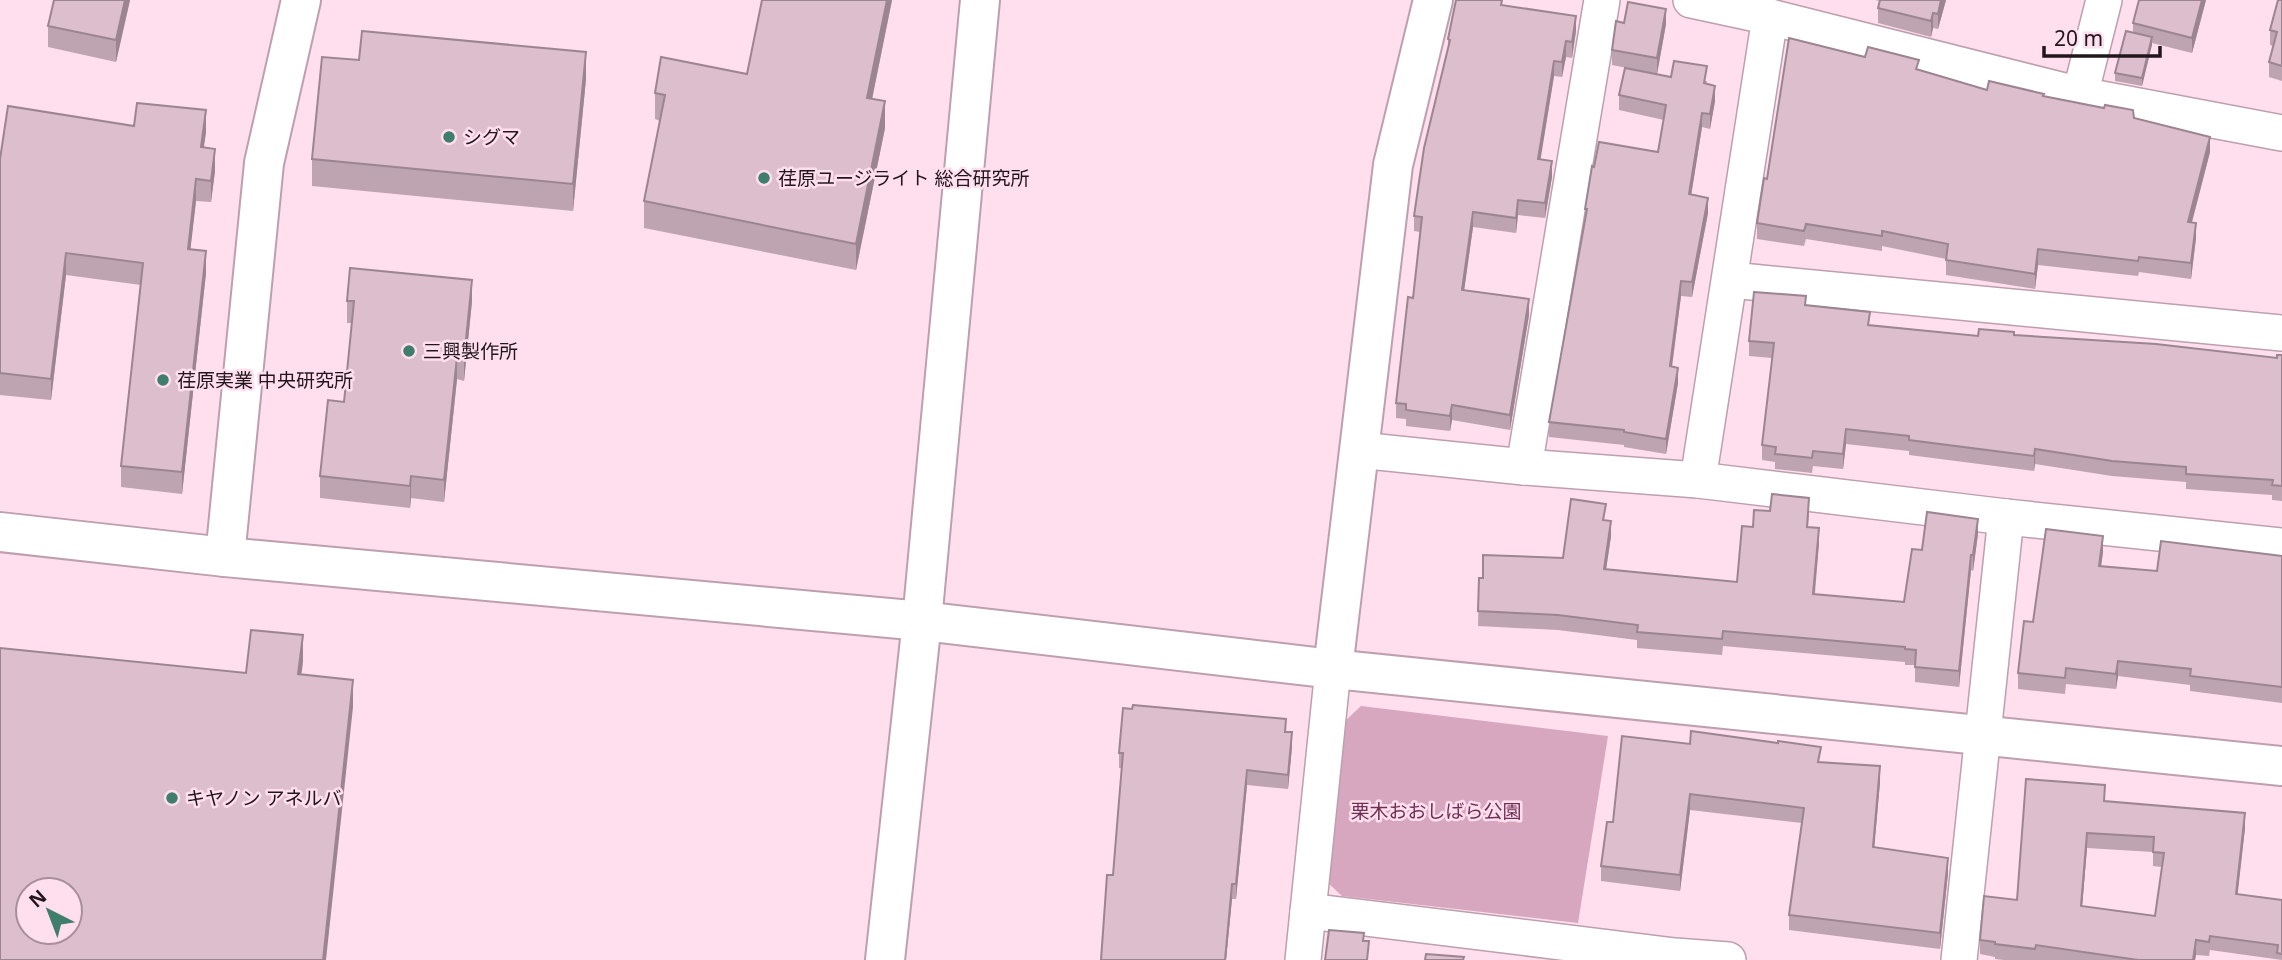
<svg xmlns="http://www.w3.org/2000/svg" width="2282" height="960" font-family="'Noto Sans','Noto Sans JP',sans-serif">
<style>
.green{fill:#d7a7bf}
.lines{fill:none;stroke-linecap:round;stroke-linejoin:round}
.minor-casing{stroke:#bd9fae;stroke-width:38}
.tertiary-casing{stroke:#bd9fae;stroke-width:42}
.minor{stroke:#fff;stroke-width:35}
.tertiary{stroke:#fff;stroke-width:38}
.wall{fill:#bea3b0;fill-rule:evenodd}
.shaded-wall{fill:#9b8590}
.building{fill:#ddbecd;stroke:#9b8590;stroke-width:2;fill-rule:evenodd}
.poi-dot{fill:#3e7e6b;stroke:#ffdfee;stroke-width:2.5}
.labels{text-anchor:middle;stroke-width:5;stroke-linejoin:round;paint-order:stroke}
.poi-label{font-size:19px;fill:#20161b;stroke:#ffdfee;text-anchor:start}
.park-label{font-size:19px;fill:#6f2f53;stroke:#ffdfee}
</style>
<rect width="100%" height="100%" fill="#ffdfee"/>
<path class="green" d="M1361,706L1608,736L1578,923L1342,896L1327,882L1343,723Z"/>
<g class="lines">
<g class="minor-casing">
<g id="minor">
<path d="M1691,0L1770,17L2080,95L2282,133"/>
<path d="M2080,95L2104,0"/>
<path d="M1731,280L2282,333"/>
<path d="M1359,450L1524,467L1698,480L2006,517L2282,546"/>
<path d="M1524,467L1602,0"/>
<path d="M1698,480L1770,17"/>
<path d="M1308,911L1675,956L1728,960"/>
<path d="M1303,960L1333,669"/>
<path d="M1959,960L2006,517"/>
</g>
</g>
<g class="tertiary-casing">
<g id="tertiary">
<path d="M0,532L225,557L922,621L1333,669L2282,766"/>
<path d="M225,557L264,163L301,0"/>
<path d="M1333,669L1393,165L1433,0"/>
<path d="M885,960L922,621L980,0"/>
</g>
</g>
<use href="#minor" class="minor"/>
<use href="#tertiary" class="tertiary"/>
</g>
<g class="wall">
<path d="M54,0H130L116,62L48,47V26Z"/>
<path d="M892,0L872,99L885,128L856,270L644,228V201L660,121L655,119V93L747,74Z"/>
<path d="M1875,0H1946L1938,29L1933,28L1931,37L1878,23V8L1880,1Z"/>
<path d="M2139,0H2206L2192,53L2152,43L2142,86L2115,81V73L2133,33V23Z"/>
<path d="M2282,0V81L2269,77V62L2273,46L2270,45V30Z"/>
<path d="M1504,5L1576,31L1572,58L1566,57L1562,77L1554,76L1540,160L1552,177L1545,218L1518,215L1516,233L1473,227L1464,290L1529,315L1510,430L1452,420L1450,431L1406,426V419L1396,418V403L1413,298L1420,232L1414,231V216L1448,49V39Z"/>
<path d="M1624,23L1666,24L1657,74L1612,65V50Z"/>
<path d="M359,60L586,79L573,211L312,186V159Z"/>
<path d="M1919,70L1987,90L2044,96L2134,118L2210,152L2192,222L2196,238L2191,279L2139,272L2138,276L2038,265L2035,289L1946,275V259L1882,246V251L1806,239L1804,246L1757,239V223L1767,179Z"/>
<path d="M1671,77L1707,81L1706,84L1715,101L1710,129L1702,127L1691,195L1708,213L1692,297L1681,296L1672,367L1678,383L1666,454L1624,447V445L1549,437V422L1585,221V209L1594,167L1658,152L1664,120L1619,110V95Z"/>
<path d="M134,126L206,132L203,148L215,171L211,202L196,201L190,249L206,273L182,494L121,487V466L141,285L66,275L51,400L0,395V159Z"/>
<path d="M347,301H472L464,381L457,379L444,502L411,498L410,508L320,498V476L344,402L352,323H347Z"/>
<path d="M1806,305L1870,325L1978,336L2014,335L2277,358L2282,355V501L2272,500V495L2186,489V482L2112,476L2035,464L2034,471L1909,455V451L1846,444L1843,469L1813,466L1812,473L1775,469V462L1762,460V445L1772,358L1749,356V341Z"/>
<path d="M1809,514L1808,527L1819,543L1815,594L1904,602L1922,550L1978,534L1973,571L1971,570L1959,687L1915,682V665H1905V662L1723,646L1722,655L1637,648V640L1558,630L1478,626L1479,578H1483L1563,558L1605,520L1611,536L1606,569L1737,582L1753,527Z"/>
<path d="M2103,552L2101,566L2157,571L2282,556V703L2190,691V685L2118,676L2116,689L2066,684L2065,694L2018,689V673L2033,622Z"/>
<path d="M1286,732L1292,747L1288,789L1247,785L1236,899H1232L1226,960H1101L1113,875L1122,768H1119V753Z"/>
<path d="M1690,744L1821,762L1880,782L1874,847L1948,873L1940,949L1789,930V915L1802,823L1690,810L1680,891L1601,881V866L1613,822Z"/>
<path d="M2105,801L2245,828L2237,895L2282,900V960L2210,950L2209,956L2196,955L2195,960H2004L1995,959V957L1980,954V940ZM2087,848L2153,852V866L2162,867L2155,916L2082,906Z"/>
</g>
<g class="shaded-wall">
<path d="M125,0H130L116,62V40Z"/>
<path d="M887,0H892L867,124V98Z"/>
<path d="M1941,0H1946L1938,29V14Z"/>
<path d="M2202,0H2206L2192,53V38Z"/>
<path d="M1666,9V24L1657,74V58Z"/>
<path d="M1933,13V28L1931,37V21Z"/>
<path d="M1576,16V31L1572,58V42Z"/>
<path d="M2152,37V45L2142,86V78Z"/>
<path d="M1566,41V57L1562,77V62Z"/>
<path d="M586,52V79L573,211V184Z"/>
<path d="M1554,61V76L1538,175V159Z"/>
<path d="M1715,86V101L1710,129V114Z"/>
<path d="M885,101V128L856,270V244Z"/>
<path d="M206,110V132L201,169V147Z"/>
<path d="M1702,113V127L1689,209V194Z"/>
<path d="M2210,137V152L2188,237V222Z"/>
<path d="M215,149V171L211,202V181Z"/>
<path d="M1552,161V177L1545,218V203Z"/>
<path d="M196,179V201L188,271V249Z"/>
<path d="M1708,198V213L1692,297V282Z"/>
<path d="M1518,200V215L1516,233V218Z"/>
<path d="M1473,212V227L1462,306V290Z"/>
<path d="M2196,223V238L2191,279V263Z"/>
<path d="M2038,249V265L2035,289V274Z"/>
<path d="M206,251V273L182,494V472Z"/>
<path d="M66,253V275L51,400V379Z"/>
<path d="M472,280V301L464,381V359Z"/>
<path d="M1681,281V296L1670,381V366Z"/>
<path d="M1529,299V315L1510,430V415Z"/>
<path d="M457,357V379L444,502V480Z"/>
<path d="M1678,368V383L1666,454V439Z"/>
<path d="M1452,405V420L1450,431V416Z"/>
<path d="M1846,429V444L1843,469V454Z"/>
<path d="M2035,449V464L2034,471V456Z"/>
<path d="M411,476V498L410,508V486Z"/>
<path d="M1978,519V534L1973,571V555Z"/>
<path d="M1611,521V536L1604,584V569Z"/>
<path d="M1819,528V543L1813,609V594Z"/>
<path d="M2103,536V552L2099,581V566Z"/>
<path d="M1971,555V570L1959,687V671Z"/>
<path d="M303,635V662L298,701V674Z"/>
<path d="M2118,661V676L2116,689V674Z"/>
<path d="M353,680V707L326,960H323Z"/>
<path d="M1292,732V747L1288,789V775Z"/>
<path d="M1880,766V782L1873,863V847Z"/>
<path d="M1247,770V785L1236,899V884Z"/>
<path d="M1690,794V810L1680,891V875Z"/>
<path d="M2245,813V828L2236,909V894Z"/>
<path d="M2087,833V848L2081,921V906Z"/>
<path d="M1948,858V873L1940,949V933Z"/>
<path d="M1232,884V899L1226,960H1225Z"/>
<path d="M2196,940V955L2195,960H2193Z"/>
</g>
<g class="building">
<path d="M54,0H125L116,40L48,26Z"/>
<path d="M762,0H887L867,98L885,101L856,244L644,201L665,95L655,93L661,57L747,74Z"/>
<path d="M1456,0H1502L1501,5L1576,16L1572,42L1566,41L1562,62L1554,61L1538,159L1552,161L1545,203L1518,200L1516,218L1473,212L1462,290L1529,299L1510,415L1452,405L1450,416L1406,410V404L1396,403L1408,297L1413,298L1422,217L1414,216L1424,148L1450,40L1448,39Z"/>
<path d="M1880,0H1941L1938,14L1933,13L1931,21L1878,8Z"/>
<path d="M2139,0H2202L2192,38L2133,23Z"/>
<path d="M2278,0H2282V66L2269,62L2277,32L2270,30Z"/>
<path d="M1628,2L1666,9L1657,58L1612,50L1616,21L1624,23Z"/>
<path d="M362,31L586,52L573,184L312,159L322,57L359,60Z"/>
<path d="M2126,31L2152,37L2142,78L2115,73Z"/>
<path d="M1789,38L1865,57L1868,47L1919,60L1916,69L1987,90L1989,81L2044,94L2043,96L2104,108L2105,105L2133,110L2134,118L2210,137L2188,222L2196,223L2191,263L2139,257L2138,261L2038,249L2035,274L1946,260L1948,244L1882,231V236L1806,224L1804,231L1757,223L1764,178L1767,179Z"/>
<path d="M1674,61L1707,66L1704,83L1715,86L1710,114L1702,113L1689,194L1708,198L1692,282L1681,281L1670,366L1678,368L1666,439L1624,432V430L1549,422L1587,209H1585L1592,166L1594,167L1599,142L1658,152L1666,105L1619,95L1625,68L1671,77Z"/>
<path d="M137,103L206,110L201,147L215,149L211,181L196,179L188,249L206,251L182,472L121,466L143,263L66,253L51,379L0,373V159L8,106L134,126Z"/>
<path d="M350,268L472,280L464,359L457,357L444,480L411,476L410,486L320,476L328,400L344,402L354,301H347Z"/>
<path d="M1754,292L1806,296L1805,305L1870,312L1868,325L1978,336L1979,329L2014,332V335L2156,344L2277,358V355H2282V486L2272,485L2273,480L2186,474V467L2112,461L2035,449L2034,456L1909,440V436L1846,429L1843,454L1813,451L1812,458L1775,454L1776,447L1762,445L1774,343L1749,341Z"/>
<path d="M1772,494L1809,498L1807,527L1819,528L1813,594L1904,602L1912,549L1922,550L1927,512L1978,519L1973,555H1971L1959,671L1915,667L1916,650L1905,649V647L1723,631L1722,639L1637,632L1638,625L1558,615L1478,611L1479,578H1483V555L1563,558L1571,499L1606,504L1603,520L1611,521L1604,569L1737,582L1742,526L1753,527L1754,510L1770,511Z"/>
<path d="M2046,529L2103,536L2099,566L2157,571L2161,541L2282,556V687L2190,676L2191,669L2118,661L2116,674L2066,668L2065,678L2018,673L2024,621L2033,622Z"/>
<path d="M251,630L303,635L298,674L353,680L323,960H0V648L246,673ZM28,890H70V932H28Z"/>
<path d="M1133,705L1286,719L1285,732H1292L1288,775L1247,770L1236,884H1232L1225,960H1101L1107,875H1113L1119,801L1123,753H1119L1123,708L1132,709Z"/>
<path d="M1691,731L1778,743V741L1821,747L1818,762L1880,766L1873,847L1948,858L1940,933L1789,915L1804,808L1690,794L1680,875L1601,866L1607,822H1613L1622,736L1690,744Z"/>
<path d="M2026,779L2105,785L2104,801L2245,813L2236,894L2282,900V954L2277,953L2278,945L2210,936L2209,942L2196,940L2193,960H2138L2036,945L2035,949L1995,944V942L1980,940L1984,896L2017,900ZM2087,833L2154,837L2153,852L2164,853L2155,916L2081,906Z"/>
<path d="M1329,930L1364,933L1363,941H1369L1367,960H1325Z"/>
<path d="M1426,954L1464,957L1463,960H1425Z"/>
</g>
<g class="poi-dot">
<circle cx="449" cy="137" r="7"/>
<circle cx="764" cy="178" r="7"/>
<circle cx="409" cy="351" r="7"/>
<circle cx="163" cy="380" r="7"/>
<circle cx="172" cy="798" r="7"/>
</g>
<g class="labels">
<g class="poi-label">
<text x="463" y="144">シグマ</text>
<text x="778" y="185">荏原ユージライト 総合研究所</text>
<text x="423" y="358">三興製作所</text>
<text x="177" y="387">荏原実業 中央研究所</text>
<text x="186" y="805">キヤノン アネルバ</text>
</g>
<g class="park-label">
<text x="1436" y="818">栗木おおしばら公園</text>
</g>
</g>
<g transform="translate(49 911) rotate(318)"><circle r="33" fill="#ffdfee" stroke="#a68f9a" stroke-width="2"/>
<path d="M0-5L12 26L0 18L-12 26Z" fill="#3e7e6b"/>
<text y="-10" font-size="19" font-weight="bold" text-anchor="middle" fill="#20161b">N</text>
</g>
<path d="M2044 46v10h116v-10" fill="none" stroke="#20161b" stroke-width="3.5"/>
<text x="2054" y="46" font-size="21" fill="#20161b" stroke="#ffdfee" stroke-width="5" paint-order="stroke">20 m</text>
</svg>
